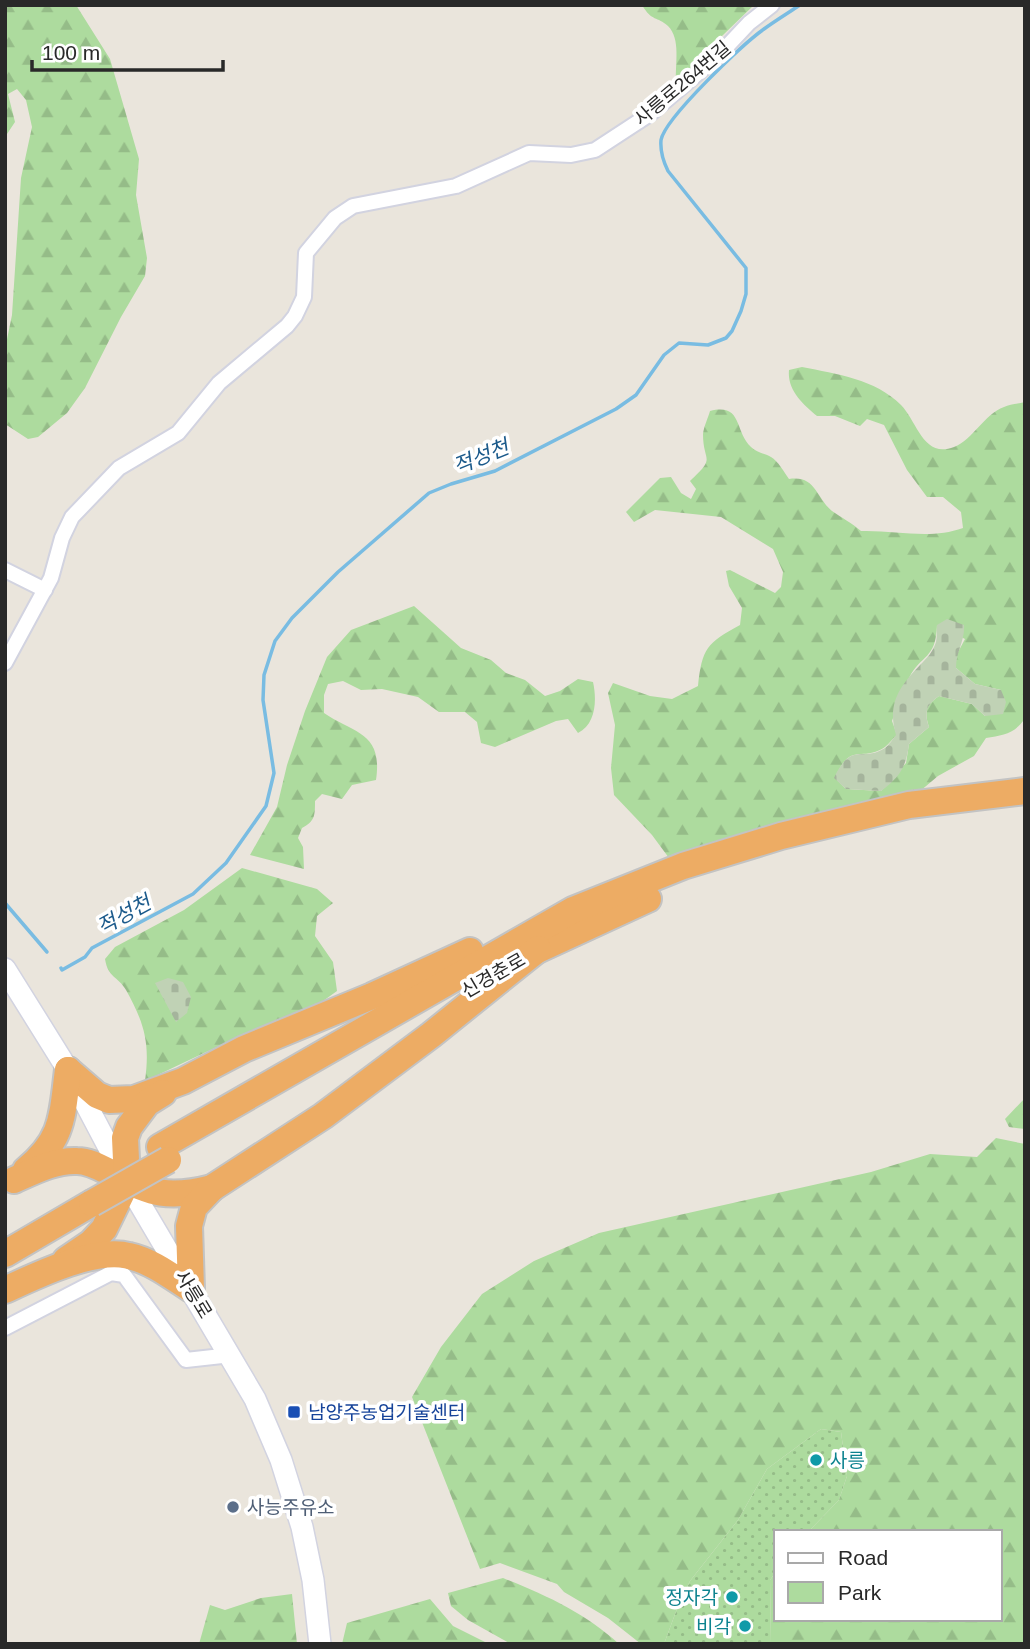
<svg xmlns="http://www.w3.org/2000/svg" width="1030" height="1649" font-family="Arial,'Noto Sans KR',sans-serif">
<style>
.green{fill:url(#green-dots)}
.forest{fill:url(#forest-firs);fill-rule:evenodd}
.cemetery{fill:url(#cemetery-stones)}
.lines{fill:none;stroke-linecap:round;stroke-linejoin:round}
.stream{stroke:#79bce2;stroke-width:3.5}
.street-casing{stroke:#d2d3e0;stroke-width:18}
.secondary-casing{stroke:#d2d3e0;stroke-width:24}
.highway-casing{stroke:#c3c3c3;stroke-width:30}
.street{stroke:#fff;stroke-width:14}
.secondary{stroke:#fff;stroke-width:21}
.highway{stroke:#edac64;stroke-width:26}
.highway-bridge-casing{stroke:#c3c3c3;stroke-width:30;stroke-linecap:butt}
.highway-bridge{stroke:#edac64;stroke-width:26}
.transit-dot{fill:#1a4fb4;stroke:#fff;stroke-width:2.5}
.culture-dot{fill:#0f9aa8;stroke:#fff;stroke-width:2.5}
.service-dot{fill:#5c6f8a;stroke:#fff;stroke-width:2.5}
.labels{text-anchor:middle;stroke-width:7;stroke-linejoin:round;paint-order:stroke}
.street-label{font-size:19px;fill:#292929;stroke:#fff}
.transit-label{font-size:19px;fill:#164399;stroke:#fff;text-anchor:start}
.culture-label{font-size:19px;fill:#0d838f;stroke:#fff;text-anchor:end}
.service-label{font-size:19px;fill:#4e5e75;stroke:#fff;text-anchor:start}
.water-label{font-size:21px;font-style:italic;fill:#1b5a8b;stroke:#fff}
</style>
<defs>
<pattern id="green-dots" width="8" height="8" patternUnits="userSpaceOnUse" patternTransform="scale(1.75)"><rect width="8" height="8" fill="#addb9e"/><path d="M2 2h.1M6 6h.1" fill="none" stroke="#95bc88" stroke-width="1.8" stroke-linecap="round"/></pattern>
<pattern id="forest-firs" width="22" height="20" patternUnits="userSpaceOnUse" patternTransform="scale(1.75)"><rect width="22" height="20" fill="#addb9e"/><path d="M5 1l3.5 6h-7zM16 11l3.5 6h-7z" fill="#95bc88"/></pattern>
<pattern id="cemetery-stones" width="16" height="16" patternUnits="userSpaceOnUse" patternTransform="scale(1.75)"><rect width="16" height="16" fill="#c0d2b5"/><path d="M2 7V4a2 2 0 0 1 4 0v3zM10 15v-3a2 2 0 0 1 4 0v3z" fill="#a5b49c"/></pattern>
</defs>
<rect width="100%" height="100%" fill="#eae5dc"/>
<path class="green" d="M821,1429L841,1432L847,1476L839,1500L808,1532H776V1572L770,1580L771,1644H664L678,1606L690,1581L738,1520L767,1469Z"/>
<g class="forest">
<path d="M5,5H76L110,59L139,159L136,195L147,258L145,276L121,317L85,388L67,413L38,437L28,439L5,424V349L12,315L21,178L32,127L26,100L17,89L8,94L15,122L5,137Z"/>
<path d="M642,5H754L722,36L715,52L682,83L676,81C675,64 681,39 668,26C657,16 652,22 642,5Z"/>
<path d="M802,367C837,374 875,379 901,405C917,421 923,459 954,447C973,440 984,414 1004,407C1010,404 1018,404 1025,402V718C1015,734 1003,735 986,738L974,756L938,776L913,797L669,858L652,835L614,795L611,768L615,725L608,693L613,683L650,696L672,699L698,686C702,648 707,643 740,625L742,608L729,586L726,571L730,570L775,593L781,587L783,572L773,549L721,517L655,510L634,522L626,512L660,478L671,477L681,493L691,499L696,489L690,481C717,456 703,463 703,434C704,426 708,418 710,411C743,403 734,431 751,447C757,453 764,453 771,457C778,461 784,472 789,479C816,475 816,498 832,511C842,518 852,523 861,531C896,530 930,540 963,528L961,512L943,497H927L907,470L884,425L867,419L860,426L835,416H817C803,404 787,390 789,370ZM937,625L965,639L956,656V668L975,684L1001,690L985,716L972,704L939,696C926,705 924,712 929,727L909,744L906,763L881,791L846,789L835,778C851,740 862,763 885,747C889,744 893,738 897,735L892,721C897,707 902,692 909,678C921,654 936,660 937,625Z"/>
<path d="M414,606L461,648L491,660L506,673L525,680L545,696L560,691L578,679L593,682C597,700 596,724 578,733L568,719L556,721L495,747L481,743L477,722L465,712H439L418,697L382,689L361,690L343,681L328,684L324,695V713C355,734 383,732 376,780L352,785L342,799L322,794L315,801C315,816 315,821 302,828L298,838L303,847L304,869L250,855L277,807L287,765L305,711L327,657L351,630Z"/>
<path d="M242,868L317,889L333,903L317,916L315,936L333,962L337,991L316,1006L223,1044L145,1081C150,1044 145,1024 126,990C118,976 108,978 105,959L115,947L184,910Z"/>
<path d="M1025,1098V1129L1009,1127L1005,1119Z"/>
<path d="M996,1138L1025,1144V1644H771L770,1580L776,1572V1619H1000V1532H808L839,1500L847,1476L841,1432L821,1429L767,1469L738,1520L690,1581L678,1606L664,1644H641L608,1618L564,1592L557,1584L500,1563L480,1569L412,1397L441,1347L482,1294L534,1261L599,1233L871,1172L930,1154L977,1157Z"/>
<path d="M503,1578C546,1595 585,1613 619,1644H511L468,1620L451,1606L448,1593Z"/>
<path d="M292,1594L297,1644H199L210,1605L225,1610L261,1598Z"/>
<path d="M430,1599L453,1626L489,1644H342L347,1623Z"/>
</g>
<g class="cemetery">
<path d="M947,619L964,625C965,642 956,651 956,668L975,684L1001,690L1006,702L1003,714L985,716L972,704L939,696C926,705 924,713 929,727L909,744C906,767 900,777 881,791L846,789L834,778C852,740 862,763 885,748C889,745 893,739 896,735C887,704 899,687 920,665C927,658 933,652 936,642C937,637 937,630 937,625Z"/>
<path d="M168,978L183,982L191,997L187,1013L176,1022L155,983Z"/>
</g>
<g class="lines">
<g class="stream">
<path d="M5,903L47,952"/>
<path d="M61,968L62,970L85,957L92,948L193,894L226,863L266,806L274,773L263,700L264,675L275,641L292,618L338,572L429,493L451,484L495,471L616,409L636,395L664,355L679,343L708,345L726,338L732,331L741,311L746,294V268L668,171C663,161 660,152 661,140C665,118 743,44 764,29C775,21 788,13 800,5"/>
</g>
<g class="street-casing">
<g id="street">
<path d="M5,570L45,590"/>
<path d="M5,663L51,578L62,538L72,517L119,468L178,433L219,383L287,326L295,316L304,297L306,253L335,218L353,206L456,186L529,153L571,155L595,150L650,114L717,57L749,23L772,5"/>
<path d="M5,1328L111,1273L124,1275L186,1360L231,1355"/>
</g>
</g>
<g class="secondary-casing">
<path id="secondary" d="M5,969L68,1070L127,1182L255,1399L281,1460L302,1527L313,1580L320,1644"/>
</g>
<g class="highway-casing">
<g id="highway">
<path d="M531,953L648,899"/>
<path d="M68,1070L97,1095L109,1100L134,1099L183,1081L244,1049L372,996L470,951"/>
<path d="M160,1147L573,910L683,866L781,836L909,805L1025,791"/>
<path d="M26,1170C64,1139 62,1116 68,1070"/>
<path d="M14,1180C34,1171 55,1160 77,1161C90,1161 101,1168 113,1174C152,1194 169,1199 212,1188"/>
<path d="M5,1254L92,1203"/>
<path d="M66,1260L91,1243L104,1229L127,1182L125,1138L129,1127L147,1103L163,1093"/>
<path d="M5,1290C37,1275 95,1247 129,1256C152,1261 172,1277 191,1289L189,1226L194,1207L212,1188L323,1116L431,1035L538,949"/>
</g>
</g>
<use href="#street" class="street"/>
<use href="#secondary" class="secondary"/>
<use href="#highway" class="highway"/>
<g class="highway-bridge-casing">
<path id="highway-bridge" d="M92,1203L168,1160"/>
</g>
<use href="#highway-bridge" class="highway-bridge"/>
</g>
<rect class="transit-dot" x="287" y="1405" width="14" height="14" rx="3.5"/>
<g class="culture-dot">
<circle cx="816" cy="1460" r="7"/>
<circle cx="732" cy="1597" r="7"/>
<circle cx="745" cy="1626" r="7"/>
</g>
<circle class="service-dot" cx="233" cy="1507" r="7"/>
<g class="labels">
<g class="street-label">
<text transform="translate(682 83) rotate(-40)" y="7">사릉로264번길</text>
<text transform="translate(493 975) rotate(-30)" y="7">신경춘로</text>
<text transform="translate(194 1294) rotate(59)" y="7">사릉로</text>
</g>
<g class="transit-label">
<text x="308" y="1419">남양주농업기술센터</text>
</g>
<g class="culture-label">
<text x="830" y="1467" text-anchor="start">사릉</text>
<text x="718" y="1604">정자각</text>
<text x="731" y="1633">비각</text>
</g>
<g class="service-label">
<text x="247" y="1514">사능주유소</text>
</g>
<g class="water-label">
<text transform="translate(481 457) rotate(-22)" y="7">적성천</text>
<text transform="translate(124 915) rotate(-29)" y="7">적성천</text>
</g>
</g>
<rect width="1030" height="1649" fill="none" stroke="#292929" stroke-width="14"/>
<rect x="774" y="1530" width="228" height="91" fill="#ffffff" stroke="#a9a9a9" stroke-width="2"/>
<rect x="788" y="1553" width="35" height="10" fill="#ffffff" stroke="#a9a9a9" stroke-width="2"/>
<text x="838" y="1565" font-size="21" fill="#292929">Road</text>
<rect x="788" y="1582" width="35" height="21" fill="#addb9e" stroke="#a9a9a9" stroke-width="2"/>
<text x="838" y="1600" font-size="21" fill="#292929">Park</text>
<path d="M32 60v10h191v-10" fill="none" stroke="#292929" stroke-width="3.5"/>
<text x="42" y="60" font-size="21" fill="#292929" stroke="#ffffff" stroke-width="5" paint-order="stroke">100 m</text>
</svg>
